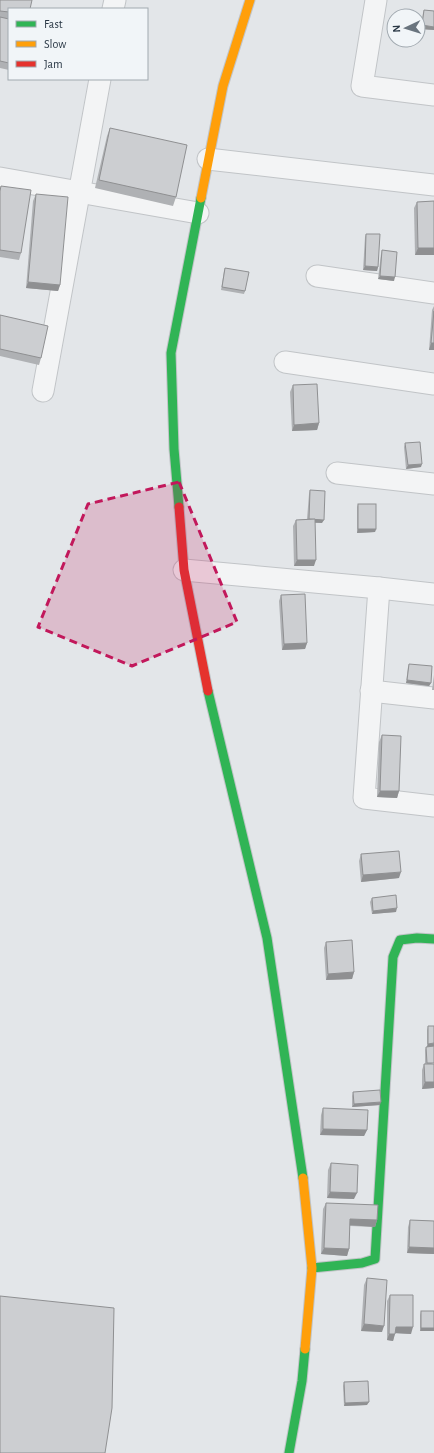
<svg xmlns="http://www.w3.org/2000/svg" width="434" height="1453" font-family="'Alegreya Sans',sans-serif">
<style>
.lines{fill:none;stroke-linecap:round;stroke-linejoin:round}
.street-casing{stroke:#c1c4c7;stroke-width:23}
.fast-casing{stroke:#c1c4c7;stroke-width:11}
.slow-casing{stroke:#c1c4c7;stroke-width:11}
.jam-casing{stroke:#c1c4c7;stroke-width:11}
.street{stroke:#f3f4f5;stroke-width:21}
.fast{stroke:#30b455;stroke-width:9}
.slow{stroke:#ff9f0a;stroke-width:9}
.jam{stroke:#e5322d;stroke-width:9}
.wall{fill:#afb1b4}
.shaded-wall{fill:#8f9092}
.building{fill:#ccced1;stroke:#8f9092}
.marked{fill:#c2185b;fill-opacity:0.2;stroke:#c2185b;stroke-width:3;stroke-dasharray:8 5;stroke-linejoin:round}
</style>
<rect width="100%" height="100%" fill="#e3e6e9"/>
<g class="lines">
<g class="street-casing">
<g id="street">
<path d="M376,0L362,86L434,95"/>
<path d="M113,9L115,0"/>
<path d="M208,159L434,185"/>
<path d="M0,178L198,213"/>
<path d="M317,276L434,293"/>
<path d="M285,362L434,384"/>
<path d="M43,391L100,79"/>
<path d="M337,473L434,484"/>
<path d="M184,570L379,588L434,594"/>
<path d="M379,588L364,798L434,806"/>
<path d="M371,691L434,698"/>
</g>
</g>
<g class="fast-casing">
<g id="fast">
<path d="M179,507L174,449L171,353L201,198"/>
<path d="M208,691L267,938L303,1178"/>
<path d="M312,1268L362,1263L375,1259L393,957L400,940L417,938L434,939"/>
<path d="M289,1453L302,1381L305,1349"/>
</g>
</g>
<g class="slow-casing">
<g id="slow">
<path d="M201,198L223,86L250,0"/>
<path d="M303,1178L312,1268L305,1349"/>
</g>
</g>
<g class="jam-casing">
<path id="jam" d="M179,507L184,570L208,691"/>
</g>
<use href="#street" class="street"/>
<use href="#fast" class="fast"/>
<use href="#slow" class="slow"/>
<use href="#jam" class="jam"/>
</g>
<g class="wall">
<path d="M0,0L9,9V70L0,68Z"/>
<path d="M424,10L434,11V30L421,29L423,13Z"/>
<path d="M110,128L176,197L173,206L95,188L107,136Z"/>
<path d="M1,186L21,253L19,260L0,257V188Z"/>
<path d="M36,194L60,285L58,291L26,288L33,201Z"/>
<path d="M434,201V255H415L414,208L417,202Z"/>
<path d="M366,234L378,267L377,271L363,270L365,237Z"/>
<path d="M382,250L394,281L378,279L381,254Z"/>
<path d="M225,268L245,291L244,294L221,290L224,271Z"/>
<path d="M434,306V350H429L432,310Z"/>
<path d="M0,315L41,358L39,365L0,356Z"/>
<path d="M293,385L319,423L317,430L292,431L290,392Z"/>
<path d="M405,443L421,467L406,469L404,447Z"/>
<path d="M310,490L322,523H315L314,566H294L293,526L296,520L307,519L309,494Z"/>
<path d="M358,504L376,529L375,532L357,533V507Z"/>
<path d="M281,595L307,643L305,649L282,650L279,601Z"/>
<path d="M409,664L431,683L429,686L406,683L408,667Z"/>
<path d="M434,675V690H432Z"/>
<path d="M382,735L399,791L397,798L377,797L379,742Z"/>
<path d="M361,854L399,878L361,882L359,861Z"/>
<path d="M372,898L396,912L372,914L370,902Z"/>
<path d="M326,942L354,972L352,979L326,980L324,948Z"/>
<path d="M428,1026L434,1088L422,1089V1070L424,1064H425V1050L426,1047H427V1030Z"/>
<path d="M353,1092L380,1105L352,1107V1096Z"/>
<path d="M323,1108L367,1130L364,1136L320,1135L321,1115Z"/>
<path d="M331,1163L354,1199L327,1198L328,1170Z"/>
<path d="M326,1203L377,1220L375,1227L350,1226L349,1249L347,1256L321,1254L323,1209Z"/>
<path d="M410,1220L434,1221V1254L407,1253L408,1227Z"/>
<path d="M367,1278L382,1332L361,1331L364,1285Z"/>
<path d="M390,1295L411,1334L395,1333L393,1341L387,1340V1301Z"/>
<path d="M421,1311H434L420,1331V1315Z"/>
<path d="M344,1382L367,1405L344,1406L343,1386Z"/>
</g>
<g class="shaded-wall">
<path d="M422,25L434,27V30L421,29Z"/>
<path d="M418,248H434V255H415Z"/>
<path d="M365,266L378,267L377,271L363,270Z"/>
<path d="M380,276L395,277L394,281L378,279Z"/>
<path d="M28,282L60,285L58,291L26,288Z"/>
<path d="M431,343H434V350H429Z"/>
<path d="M319,423L317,430L292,431L294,425Z"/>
<path d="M422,464L421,467L406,469L408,465Z"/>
<path d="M309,519L324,520L322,523L307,522Z"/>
<path d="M358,529H376L375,532L357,533Z"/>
<path d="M297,560H316L314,566H294Z"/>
<path d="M307,643L305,649L282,650L284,644Z"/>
<path d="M407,680L431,683L429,686L406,683Z"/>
<path d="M380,791H399L397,798L377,797Z"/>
<path d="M401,872L399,878L361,882L363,875Z"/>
<path d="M397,908L396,912L372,914L373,911Z"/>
<path d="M354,972L352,979L326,980L328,974Z"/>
<path d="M434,1043V1047H427L428,1044Z"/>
<path d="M425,1082H434V1088L422,1089Z"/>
<path d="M381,1102L380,1105L352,1107L354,1104Z"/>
<path d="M323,1129L367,1130L364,1136L320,1135Z"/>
<path d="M330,1192L357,1193L354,1199L327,1198Z"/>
<path d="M350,1219L377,1220L375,1227L348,1225Z"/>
<path d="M409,1247L434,1248V1254L407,1253Z"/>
<path d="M324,1248L349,1249L347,1256L321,1254Z"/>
<path d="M364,1324L384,1326L382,1332L361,1331Z"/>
<path d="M396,1327H413L411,1334L393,1333Z"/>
<path d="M421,1328H434V1331H420Z"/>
<path d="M389,1334H395L393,1341L387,1340Z"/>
<path d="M369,1402L367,1405L344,1406L345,1403Z"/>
</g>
<g class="building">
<path d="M0,0H32L30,9H9V12L0,11Z"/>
<path d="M424,10L434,11V27L422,25Z"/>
<path d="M0,17L9,19V63L0,61Z"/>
<path d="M110,128L187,145L176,197L99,180Z"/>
<path d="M1,186L31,190L21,253L0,250V191Z"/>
<path d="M36,194L68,197L60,285L28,282Z"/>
<path d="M434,201V248H418L417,202Z"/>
<path d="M366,234H380L378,267L365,266Z"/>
<path d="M382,250L397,252L395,277L380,276Z"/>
<path d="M225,268L249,272L245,291L222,287Z"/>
<path d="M434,311V343H431Z"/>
<path d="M0,315L48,326L41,358L0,349Z"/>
<path d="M317,384L319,423L294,425L293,385Z"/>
<path d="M420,442L422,464L408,465L405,443Z"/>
<path d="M310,490L325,491L324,520L309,519Z"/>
<rect x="358" y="504" width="18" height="25"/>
<path d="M315,519L316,560H297L296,520Z"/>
<path d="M305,594L307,643L284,644L281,595Z"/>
<path d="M409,664L432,666L431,683L407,680Z"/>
<path d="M382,735L401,736L399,791H380Z"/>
<path d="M399,851L401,872L363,875L361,854Z"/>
<path d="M396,895L397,908L373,911L372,898Z"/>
<path d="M352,940L354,972L328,974L326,942Z"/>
<path d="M428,1026H434V1043L428,1044Z"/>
<path d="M434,1046V1063H427L426,1047Z"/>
<path d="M424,1064H434V1082H425Z"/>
<path d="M380,1090L381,1102L354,1104L353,1092Z"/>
<path d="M323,1108L368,1110L367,1130L323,1129Z"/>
<path d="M331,1163L358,1165L357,1193L330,1192Z"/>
<path d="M326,1203L378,1205L377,1220L350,1219L349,1249L324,1248Z"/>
<path d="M410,1220L434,1221V1248L409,1247Z"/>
<path d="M367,1278L387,1280L384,1326L364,1324Z"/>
<path d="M390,1295H413V1327H396L395,1334H389Z"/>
<path d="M0,1296L114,1308L112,1408L105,1453H0Z"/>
<rect x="421" y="1311" width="13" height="17"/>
<path d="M368,1381L369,1402L345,1403L344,1382Z"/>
</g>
<path class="marked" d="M179,482L237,622L132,666L38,627L88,504Z"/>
<rect x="8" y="8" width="140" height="72" fill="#f1f5f8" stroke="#a1a9b0"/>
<rect x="16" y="21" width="20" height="6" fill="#30b455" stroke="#a1a9b0"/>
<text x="44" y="28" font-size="12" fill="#283644">Fast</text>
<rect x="16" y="41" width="20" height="6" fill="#ff9f0a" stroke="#a1a9b0"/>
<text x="44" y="48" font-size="12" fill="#283644">Slow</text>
<rect x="16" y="61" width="20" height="6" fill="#e5322d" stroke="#a1a9b0"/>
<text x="44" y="68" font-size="12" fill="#283644">Jam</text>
<g transform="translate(406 28) rotate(266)"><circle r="19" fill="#f1f5f8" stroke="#a1a9b0"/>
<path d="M0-3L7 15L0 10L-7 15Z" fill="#69747e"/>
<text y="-6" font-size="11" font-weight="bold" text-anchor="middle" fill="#283644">N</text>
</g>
</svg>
